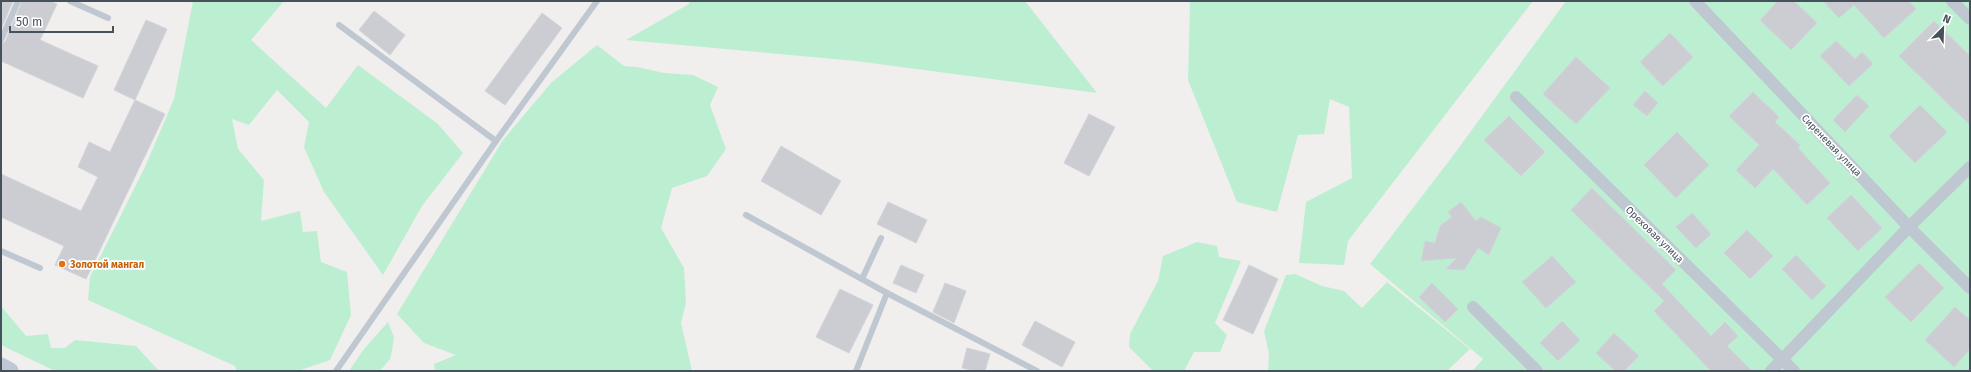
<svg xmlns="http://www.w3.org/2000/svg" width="1971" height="372" font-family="'Fira Sans',sans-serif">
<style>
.green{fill:#bcefd2}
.building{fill:#cbcdd3;stroke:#d2d4da}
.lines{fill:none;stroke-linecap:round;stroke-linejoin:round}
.service{stroke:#bfc8d1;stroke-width:6}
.minor{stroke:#bfc8d1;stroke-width:12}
.secondary{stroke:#bfc9d5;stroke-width:17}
.food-dot{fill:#e8710a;stroke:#fff;stroke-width:1.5}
.labels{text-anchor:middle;stroke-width:3.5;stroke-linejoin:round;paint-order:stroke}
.street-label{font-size:10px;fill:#46515c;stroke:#fff}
.food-label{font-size:10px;font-weight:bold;fill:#c56008;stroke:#fff;text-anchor:start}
</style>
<rect width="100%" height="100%" fill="#f1eeee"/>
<g class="green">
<path d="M193,1H284L251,40L326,108L358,65L438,124L463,153L422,206L383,275L324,192L304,147L309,122L277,90L249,125L232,119L238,149L264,180L261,221L300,211L303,232L317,231L321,262L347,272L351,315L330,360L298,371H237L235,366L88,300L90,277L145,167L174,99Z"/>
<path d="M689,1H1025L1097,93L856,61L626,40L689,4Z"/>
<path d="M1188,1H1533L1348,241L1344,265L1299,263L1306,202L1352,178L1349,107L1330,99L1324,134L1298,135L1277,212L1237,202L1188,80L1190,2Z"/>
<path d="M1566,1H1970V371H1472L1483,359L1370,264L1452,157Z"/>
<path d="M597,45L624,66L637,67L664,73L693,75L718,87L710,105L726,149L707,176L672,188L661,228L684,268L686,303L681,323L692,371H435L434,364L456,355L424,343L397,314L503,140L551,83Z"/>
<path d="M1197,242L1217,246L1219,257L1241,261L1215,323L1227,335L1220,352H1194L1184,371H1153L1129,347L1130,334L1158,281L1163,256Z"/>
<path d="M1295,274L1322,286L1344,291L1362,308L1387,282L1470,349L1447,371H1268L1269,354L1264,331L1286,275Z"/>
<path d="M1,306L26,336L48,334L51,348H65L75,340L136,346L159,371H55L1,345Z"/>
<path d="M388,322L394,337L392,351L390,359L380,371H349L364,349Z"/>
</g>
<g class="building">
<path d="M1,1H13L1,29Z"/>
<path d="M22,1H49L57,4L40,40L98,66L83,98L1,61V44L5,42Z"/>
<path d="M1778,1H1794L1817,23L1791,50L1760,20Z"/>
<path d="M1823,1H1909L1916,9L1884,38L1854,5L1839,18Z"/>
<path d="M374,11L405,35L390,55L359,30Z"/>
<path d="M542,13L562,28L505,105L485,91Z"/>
<path d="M146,20L167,29L135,100L114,90Z"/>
<path d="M1934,21L1970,56V125L1899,56Z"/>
<path d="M1670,33L1693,57L1663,86L1640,62Z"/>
<path d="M1836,41L1855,59L1862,52L1873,64L1849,86L1820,56Z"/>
<path d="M1576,57L1610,88L1576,124L1543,94Z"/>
<path d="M1645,91L1658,103L1647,116L1633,105Z"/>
<path d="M1753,92L1779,117L1775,122L1800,145L1798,148L1830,183L1807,205L1773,169L1755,188L1736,170L1759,145L1729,116Z"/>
<path d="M1857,95L1869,106L1845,132L1833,120Z"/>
<path d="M135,100L165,114L86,279L55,265L64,246L1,217V174L81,211L98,177L78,167L89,142L110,152Z"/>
<path d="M1920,105L1947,132L1915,163L1889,136Z"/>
<path d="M1089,114L1115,127L1089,176L1064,163Z"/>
<path d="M1509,116L1545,152L1521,176L1484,140Z"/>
<path d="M1677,132L1709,165L1676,198L1644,165Z"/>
<path d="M781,146L841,181L821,215L761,181Z"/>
<path d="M1592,188L1676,270L1662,284L1711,336L1725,322L1738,336L1727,346L1752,371H1711L1654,311L1664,301L1571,210Z"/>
<path d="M1851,195L1882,228L1858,251L1827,218Z"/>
<path d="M888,202L927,220L916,243L877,224Z"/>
<path d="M1461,202L1476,221L1481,217L1501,228L1489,255L1478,248L1464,270L1446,269L1457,258L1421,261L1425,241L1435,243L1440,226L1452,217L1448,212Z"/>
<path d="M1692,213L1711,234L1696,248L1676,227Z"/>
<path d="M1747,230L1773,256L1750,279L1724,253Z"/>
<path d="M1796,255L1826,286L1812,300L1782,269Z"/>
<path d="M1552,256L1576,282L1546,308L1522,282Z"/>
<path d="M1919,263L1944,288L1911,322L1885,297Z"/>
<path d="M901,265L924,275L916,293L893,283Z"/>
<path d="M1249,265L1278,279L1253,334L1223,320Z"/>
<path d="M945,283L966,291L954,323L933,312Z"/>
<path d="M1432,283L1458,309L1445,322L1419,297Z"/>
<path d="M840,289L873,305L849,353L816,337Z"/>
<path d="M1955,307L1970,320V349L1954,367L1925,340Z"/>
<path d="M1035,321L1075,342L1062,367L1022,345Z"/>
<path d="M1562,321L1580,340L1558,361L1540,343Z"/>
<path d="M1614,333L1639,356L1624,371H1615L1596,353Z"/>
<path d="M967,348L990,354L985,371H975L962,368Z"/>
</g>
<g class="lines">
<g class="service">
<path d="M70,1L108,18"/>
<path d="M339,25L496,141"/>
<path d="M1,40L18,1"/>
<path d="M746,215L887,293"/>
<path d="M1,251L40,268"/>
<path d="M862,279L881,238"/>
<path d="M336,371L496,141L597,1"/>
<path d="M856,371L887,293L1037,371"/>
</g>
<g class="minor">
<path d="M1695,1L1909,227L1970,288"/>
<path d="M1952,1L1970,19"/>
<path d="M1516,97L1794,371"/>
<path d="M1473,307L1537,371"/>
<path d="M1771,371L1909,227L1970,167"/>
</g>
<path class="secondary" d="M1,366L10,371"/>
</g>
<circle class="food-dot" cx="62" cy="264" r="4"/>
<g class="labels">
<g class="street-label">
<text transform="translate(1832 145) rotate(46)" y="4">Сиреневая улица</text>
<text transform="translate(1655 234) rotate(44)" y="4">Ореховая улица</text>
</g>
<g class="food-label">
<text x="70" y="268">Золотой мангал</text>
</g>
</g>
<rect width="1971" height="372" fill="none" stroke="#46515c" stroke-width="4"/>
<g transform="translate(1943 28) rotate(23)" stroke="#ffffff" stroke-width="3" paint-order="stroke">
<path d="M0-3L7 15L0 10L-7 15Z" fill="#46515c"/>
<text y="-6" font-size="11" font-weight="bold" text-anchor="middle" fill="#46515c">N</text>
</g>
<path d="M10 26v6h103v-6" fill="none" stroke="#46515c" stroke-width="2"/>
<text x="16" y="26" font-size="12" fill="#46515c" stroke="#ffffff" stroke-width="3" paint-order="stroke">50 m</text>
</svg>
